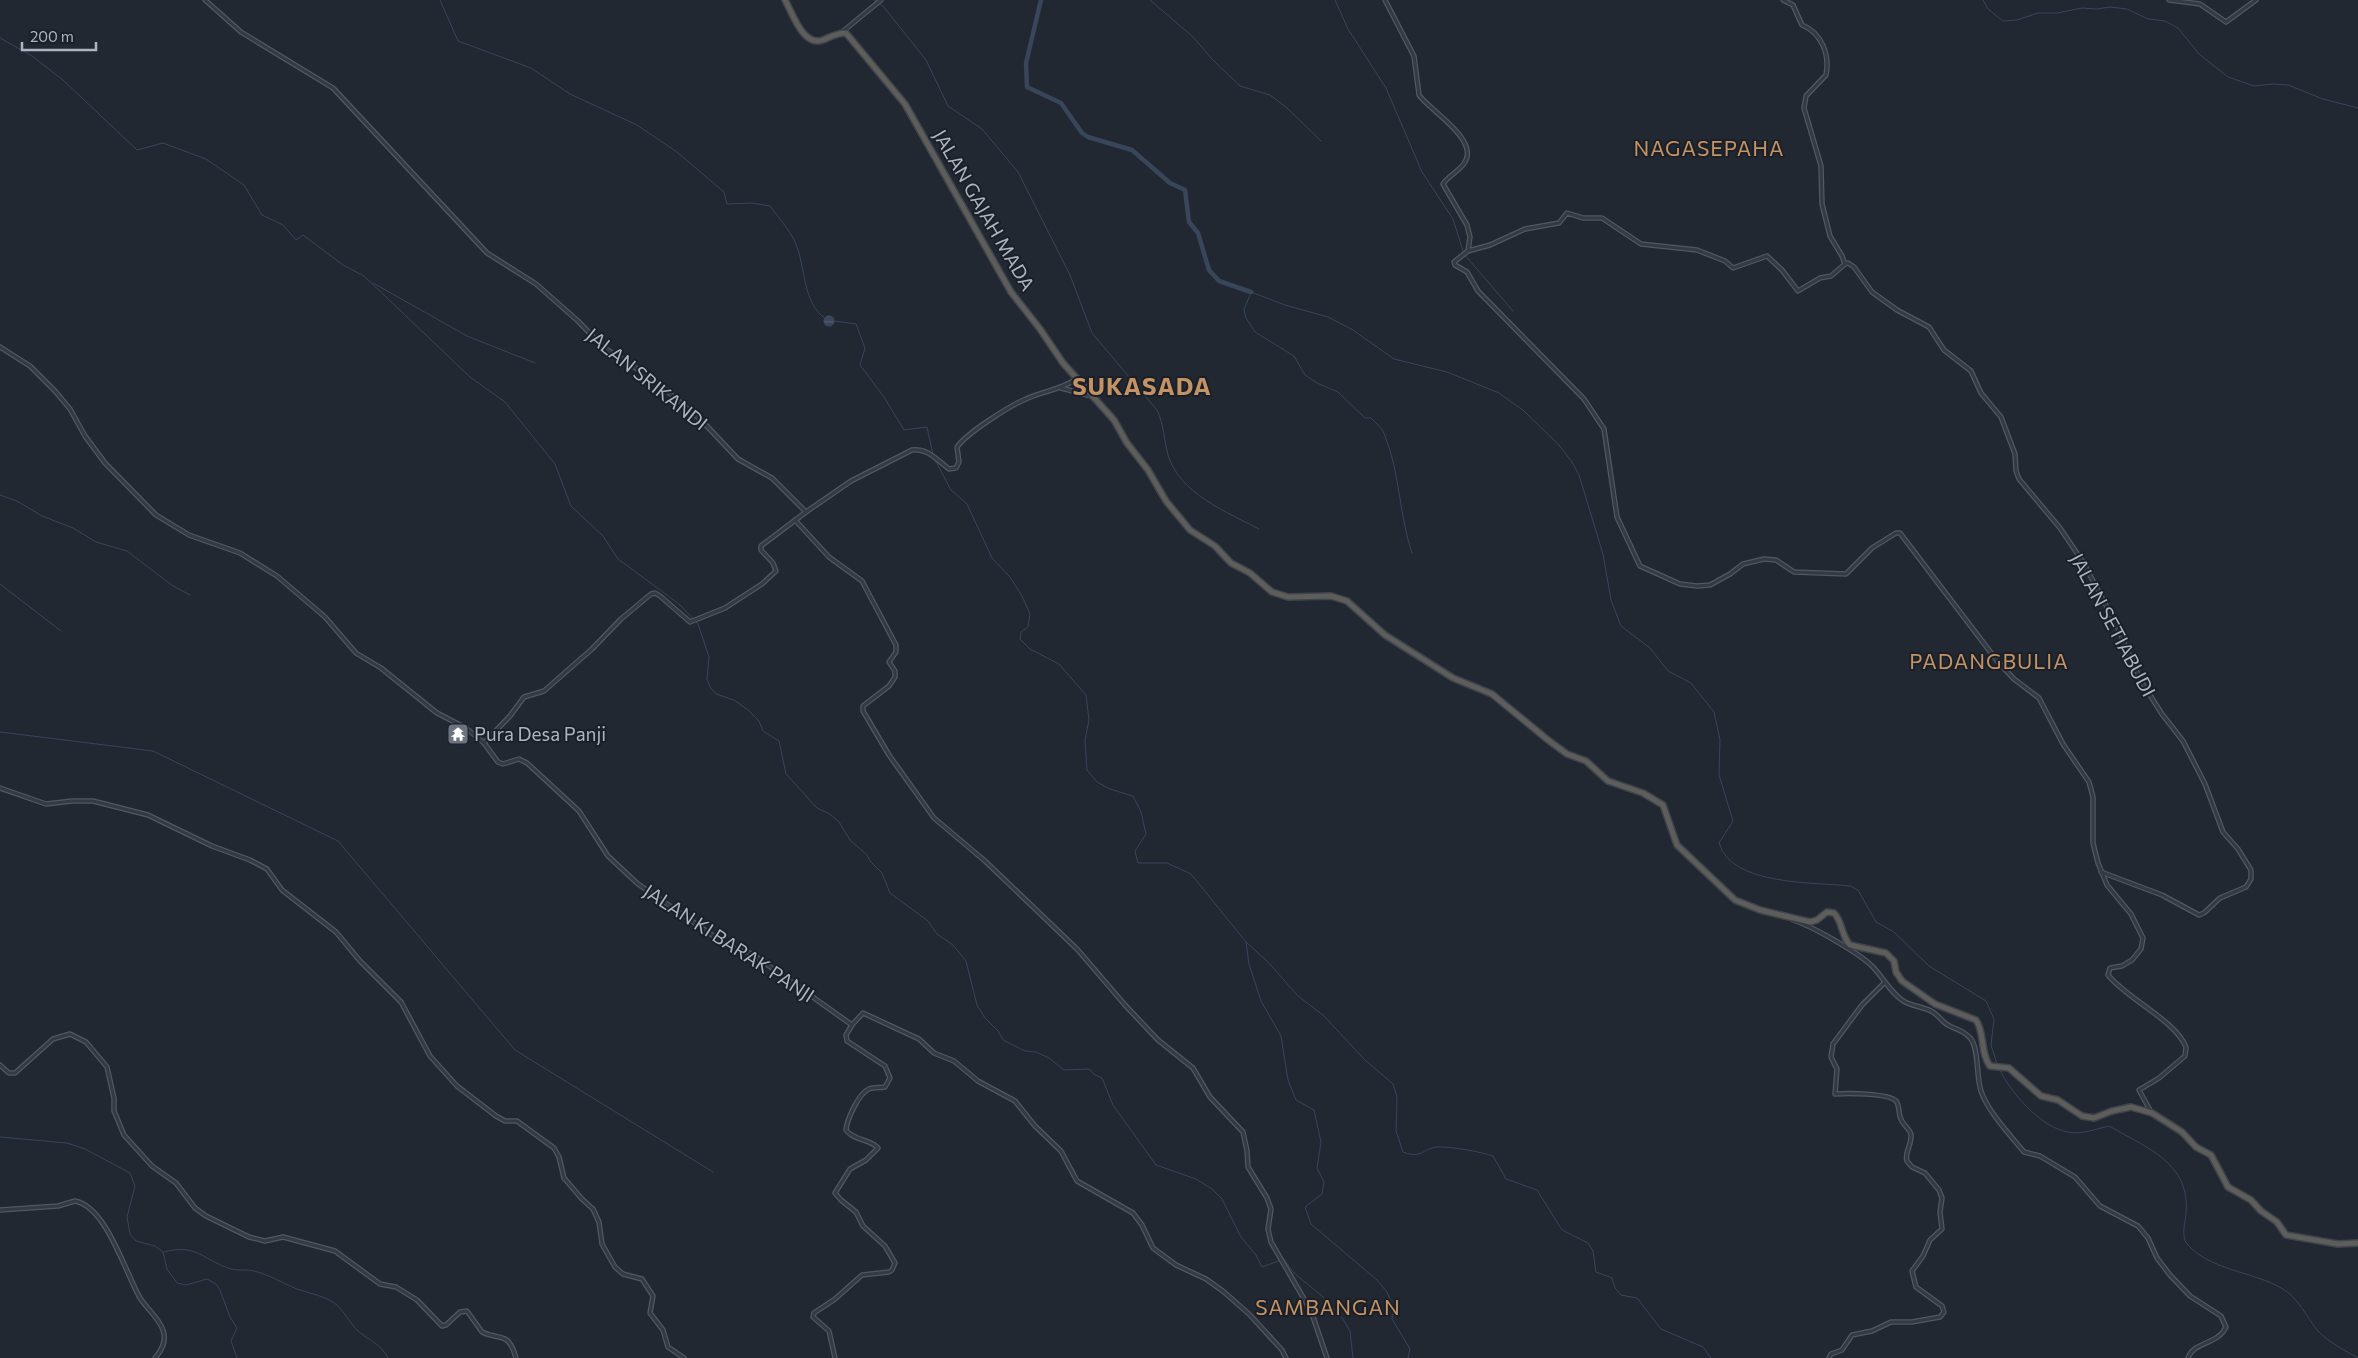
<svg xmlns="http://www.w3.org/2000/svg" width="2358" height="1358" font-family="Commissioner,sans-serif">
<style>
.water{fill:url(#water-rules)}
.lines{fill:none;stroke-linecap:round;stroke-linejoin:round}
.stream{stroke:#38455a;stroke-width:1}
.river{stroke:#38455a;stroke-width:4.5}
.tertiary-casing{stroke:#525761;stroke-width:5.5}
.trunk-casing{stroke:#3f444e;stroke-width:8}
.tertiary{stroke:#343a43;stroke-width:3}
.trunk{stroke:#5d5d5a;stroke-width:5}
.labels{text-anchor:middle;stroke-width:4;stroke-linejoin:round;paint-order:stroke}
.street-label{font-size:19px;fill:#aeb4c0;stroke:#1a1f28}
.poi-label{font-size:19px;fill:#aeb4c0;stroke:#1a1f28;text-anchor:start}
.quarter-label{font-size:21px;letter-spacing:1px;fill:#c49365;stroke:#1a1f28}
.district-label{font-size:24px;font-weight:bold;letter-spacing:1px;fill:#c49365;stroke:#1a1f28}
</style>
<defs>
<pattern id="water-rules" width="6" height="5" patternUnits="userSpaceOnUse" patternTransform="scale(1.25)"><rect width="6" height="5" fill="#38455a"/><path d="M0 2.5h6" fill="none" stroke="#525d70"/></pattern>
</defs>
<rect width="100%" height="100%" fill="#212832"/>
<circle class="water" cx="829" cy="321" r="5.5"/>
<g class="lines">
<g class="stream">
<path d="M440,0L458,41L531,68L570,94L637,125L677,152L724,192L727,204L752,203L770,206C778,217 789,229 795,242C806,266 802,304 826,319"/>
<path d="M874,0L883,6L926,60L948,106L982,129L1018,172L1070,275L1092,333L1157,410C1164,425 1164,440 1168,455C1180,494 1227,512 1259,529"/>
<path d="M1150,0L1193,37L1212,59L1240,86L1270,95L1286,107L1321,141"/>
<path d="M1335,0L1348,29L1386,88L1422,172L1453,219L1464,254L1513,311"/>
<path d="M1983,0L1988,9L2003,21L2017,20L2038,13H2057L2082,8L2097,9L2110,7L2127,9L2148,19L2165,21L2178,28L2199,54L2228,77L2254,86L2273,84L2288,85L2323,99L2358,108"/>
<path d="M0,38L32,56L63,80L137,150L163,143L206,159L244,185L262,215L283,225L296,240L303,235L343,265L364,276L470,377L505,402L555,464L571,506L603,536L618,559L679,604L698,624L709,657L707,679L710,687L716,694L734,700L748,710L759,721L763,731L779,741L786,774L817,808L830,814L839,822L850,840L867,855L870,861L882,873L890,893L928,921L937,934L953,945L966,961L977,1005L985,1018L998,1031L1003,1040L1025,1051L1036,1052L1049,1058L1064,1070L1089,1069L1095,1075L1102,1078L1113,1105L1156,1165L1196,1179L1212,1189L1222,1199L1241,1237L1256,1255L1262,1267L1284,1259L1293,1272L1323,1297L1343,1319L1350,1331L1353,1358"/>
<path d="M373,283L467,336L535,363"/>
<path d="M834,321L856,324L865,348L860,365L884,397L904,430L927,427L933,455"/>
<path d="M934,458L951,490L967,504L992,558L1010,577L1022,596L1030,614L1028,627L1021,632L1020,639L1030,649L1059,664L1086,695L1089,720L1085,740L1087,770L1097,782L1110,789L1133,796L1141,812L1146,834L1135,851L1138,863H1167L1191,874L1246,942L1268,962L1298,996L1323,1015L1365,1060L1393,1084L1397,1097L1396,1131L1403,1152C1422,1159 1422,1149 1437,1147C1449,1146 1482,1152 1493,1156L1506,1179L1537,1190L1562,1230L1588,1243L1593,1251L1596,1272L1612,1278L1615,1288L1621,1295L1637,1298L1661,1329L1703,1347L1711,1358"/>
<path d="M0,495L17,501L42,516L73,528L96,542L127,551L173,586L190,595"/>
<path d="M1412,553C1399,515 1400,473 1385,436C1383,429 1376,423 1371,418H1365L1338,392L1317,383L1305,375L1294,356L1255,332L1246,318L1244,310L1251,292L1285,305L1328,317L1353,330L1394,359L1447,372L1499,393L1524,411L1558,444L1572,462L1579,475L1603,554L1611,600L1621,626L1650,648L1668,671L1691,683L1714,712L1720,740L1719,775L1733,821L1719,843C1731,886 1815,882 1850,886L1858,890L1876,922L1894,932L1929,966L1986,1001L1994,1019L1991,1045L1997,1064"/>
<path d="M0,584L61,631"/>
<path d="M0,732L153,751L338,841L515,1050L713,1172"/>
<path d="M1246,942L1249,964L1261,1001L1281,1036L1288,1080L1296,1100L1314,1110L1321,1142L1317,1168L1324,1182L1322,1194L1305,1207L1311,1224L1377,1280L1387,1292L1393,1306L1392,1319L1410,1349L1408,1358"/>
<path d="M1999,1068C2009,1091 2041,1128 2068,1132C2081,1135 2096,1129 2109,1126C2147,1148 2191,1163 2186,1214C2185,1223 2181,1236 2187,1244C2211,1271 2253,1271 2283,1289C2297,1297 2307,1317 2317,1330C2328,1342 2344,1350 2358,1358"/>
<path d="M0,1137L67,1143L85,1149L130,1173L135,1186L127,1217L130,1234L136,1241L155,1246L163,1252L167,1269L177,1283L186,1285L207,1279L216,1284L220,1290L230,1317L237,1328L231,1341L237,1358"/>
<path d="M164,1252C196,1243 203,1260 231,1269C239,1271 247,1269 254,1271C270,1275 282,1283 297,1289C309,1293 329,1297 338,1306C345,1313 349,1321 355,1328C365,1339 380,1342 388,1358"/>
</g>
<path class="river" d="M1041,0L1026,63L1027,87L1061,103L1082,133L1088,137L1132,150L1170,183L1185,190L1189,222L1198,233L1209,270L1219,281L1251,292"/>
<g class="tertiary-casing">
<g id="tertiary">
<path d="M205,0L241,32L333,88L487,253L536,284L578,321L603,347L653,379L703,422L738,459L772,478L806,512L851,481L912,450C928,448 937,460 949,469L956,468L959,462L957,447C967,433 1009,406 1026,399C1043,391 1061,390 1076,379"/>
<path d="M1385,0L1414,56L1419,95C1429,110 1479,139 1465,162C1460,171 1449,175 1443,184L1467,225L1470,237L1468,251"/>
<path d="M1783,0L1793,5L1802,25C1822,33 1830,55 1826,75L1806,96L1804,108L1821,166L1822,204L1830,236L1842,256L1845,264"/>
<path d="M2169,0L2200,4L2226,22L2256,0"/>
<path d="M841,33L881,0"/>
<path d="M1845,264L1831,276L1820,278L1798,291L1782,270L1767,256L1733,268L1725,261L1697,250L1641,244L1602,218H1583L1567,213L1559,223L1525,229L1490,245L1468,251L1454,262L1455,265L1467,272L1478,291L1584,399L1604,429L1617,517L1640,566L1680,584L1697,586L1710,585L1730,574L1743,564L1764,559L1776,560L1794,572L1846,574L1872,548L1896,533H1900L1998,662L2014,679L2039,698L2063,744L2089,782L2093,797V843L2098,863L2107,885L2131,914L2143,938L2141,949L2132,960L2122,966L2110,968L2108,975C2127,999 2175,1020 2186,1047L2185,1056L2159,1078L2139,1090L2151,1112"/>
<path d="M1845,264L1848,263L1854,267L1872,292L1897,310L1929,327L1944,350L1971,371L1981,393L2001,417L2015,454L2016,471L2019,479L2060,528L2083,562L2116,624L2141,681L2162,714L2183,741L2205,784L2223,832L2238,849L2251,870V879L2246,887L2220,898L2204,913L2199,915L2162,895L2101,872"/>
<path d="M0,347L30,366L55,391L70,409L85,436L105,463L156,515L189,535L240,553L277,576L325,617L356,653L381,668L437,713L466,728L484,743L498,762L503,764L519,759L527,763L579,811L608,856L638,884L728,946L750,953L758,958L852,1025L863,1013L919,1039L934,1053L954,1061L978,1081L1015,1101L1035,1126L1061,1151L1077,1181L1133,1213L1142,1225L1153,1248L1176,1265L1206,1279L1224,1292L1249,1314L1282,1350L1286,1358"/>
<path d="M1061,388L1091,396"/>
<path d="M795,520L829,557L862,581L896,645V652L889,662L895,671V677L889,686L863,706V711L889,755L934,818L985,861L1077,949L1125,1005L1158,1040L1193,1068L1210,1097L1243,1132L1247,1151L1248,1167L1267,1198L1271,1209L1268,1229L1271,1242L1311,1311L1327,1358"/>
<path d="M484,743L510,716L524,697L544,691L592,649L621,619L651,594L655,593L660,596L690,622L725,608L762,584L776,571L773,563L761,550V546L806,512"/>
<path d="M0,788L46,804L72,801H93L148,815L212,846L250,860L267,869L282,890L336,932L360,961L401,1002L430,1056L457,1086L496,1116L505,1121H517L554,1148L559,1157L564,1178L582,1199L593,1209L599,1222L602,1244L615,1267L623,1274L642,1279L653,1296L650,1313L663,1330L668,1347L684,1358"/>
<path d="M1793,920C1812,926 1859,953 1872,966C1884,978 1891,994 1905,1002C1913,1006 1923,1007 1931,1011C1938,1014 1942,1022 1948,1025C1956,1030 1964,1030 1971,1039C1979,1050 1976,1076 1981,1091C1988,1112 2011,1136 2024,1152L2040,1156L2075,1177L2100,1206L2138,1226L2148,1238L2157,1258L2170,1275L2190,1296L2221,1316L2226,1327C2218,1345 2194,1341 2188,1358"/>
<path d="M0,1065L9,1073H15L53,1039L70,1034L86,1042L107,1067L114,1098V1111L124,1135L152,1166L176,1183L195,1208L206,1216L249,1237L265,1241L283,1237L335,1251L380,1284L396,1287L417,1300L442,1326L446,1325L460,1312L467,1311L482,1332C500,1341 508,1330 516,1358"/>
<path d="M0,1210L58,1206L75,1201C106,1206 126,1274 140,1298C147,1309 159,1318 163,1330C167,1341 162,1350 155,1358"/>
<path d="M835,1358L829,1331L813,1317L814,1313L835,1299L862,1275L889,1272L892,1270L895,1263L885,1246L863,1226L856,1212L841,1200L835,1193L850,1169L866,1160L878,1148C871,1139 854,1141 846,1130C847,1119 859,1093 869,1089C874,1087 880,1088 885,1087L890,1078L885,1066L847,1041L846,1035L852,1025"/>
<path d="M1829,1358L1831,1354L1842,1350L1852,1335L1872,1331L1891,1322H1912L1940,1317L1944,1312L1942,1306L1916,1287L1912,1271L1923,1256L1930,1240L1942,1229L1940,1212L1942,1198L1939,1190L1925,1173L1912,1167L1907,1161C1904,1152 1912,1145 1911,1135C1911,1130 1903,1125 1901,1119C1898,1114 1900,1105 1896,1101C1889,1093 1846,1093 1835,1094L1837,1069L1831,1057L1833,1044L1862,1005L1884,983"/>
</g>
</g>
<g class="trunk-casing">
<path id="trunk" d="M785,0C793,14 803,47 823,40C831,37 838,32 846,33L905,104L1011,292L1040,329L1063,363L1114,420L1127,443L1148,470L1166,501L1190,530L1215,546L1231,563L1250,573L1272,592L1288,597L1331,596L1347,601L1385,635L1453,678L1492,694L1548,740L1567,754L1586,761L1608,781L1643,793L1663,805L1677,845L1735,900L1760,910L1810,922L1817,920L1827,912L1834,913C1843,922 1841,936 1850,945L1886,953L1894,961L1896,972L1902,981L1935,1004L1976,1020C1985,1033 1980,1053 1990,1066L2009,1068L2041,1096L2058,1100L2082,1116L2094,1118L2112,1111L2131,1107L2152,1113L2182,1132L2196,1147L2211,1155L2228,1187L2251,1200L2261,1211L2277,1222L2286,1235L2338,1244L2358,1243"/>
</g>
<use href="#tertiary" class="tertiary"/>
<use href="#trunk" class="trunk"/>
</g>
<defs>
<g id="temple-square" transform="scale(1.125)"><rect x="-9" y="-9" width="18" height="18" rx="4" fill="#6b7280" stroke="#1a1f28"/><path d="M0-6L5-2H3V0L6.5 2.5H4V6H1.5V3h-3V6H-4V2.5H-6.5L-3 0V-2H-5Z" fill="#fff"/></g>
</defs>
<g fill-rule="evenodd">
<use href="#temple-square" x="458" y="734"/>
</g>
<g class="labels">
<g class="street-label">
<text transform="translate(984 210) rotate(60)" y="7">JALAN GAJAH MADA</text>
<text transform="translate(647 379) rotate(39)" y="7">JALAN SRIKANDI</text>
<text transform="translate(2113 625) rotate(62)" y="7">JALAN SETIABUDI</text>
<text transform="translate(729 943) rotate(33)" y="7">JALAN KI BARAK PANJI</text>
</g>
<g class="poi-label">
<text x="474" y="741">Pura Desa Panji</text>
</g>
<g class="quarter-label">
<text x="1709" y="156">NAGASEPAHA</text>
<text x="1989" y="669">PADANGBULIA</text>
<text x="1328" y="1315">SAMBANGAN</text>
</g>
<g class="district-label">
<text x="1142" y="395">SUKASADA</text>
</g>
</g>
<path d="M22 42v8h74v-8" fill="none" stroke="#aeb4c0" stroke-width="2.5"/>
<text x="30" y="42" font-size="15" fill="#aeb4c0" stroke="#1a1f28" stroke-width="4" paint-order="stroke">200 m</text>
</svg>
